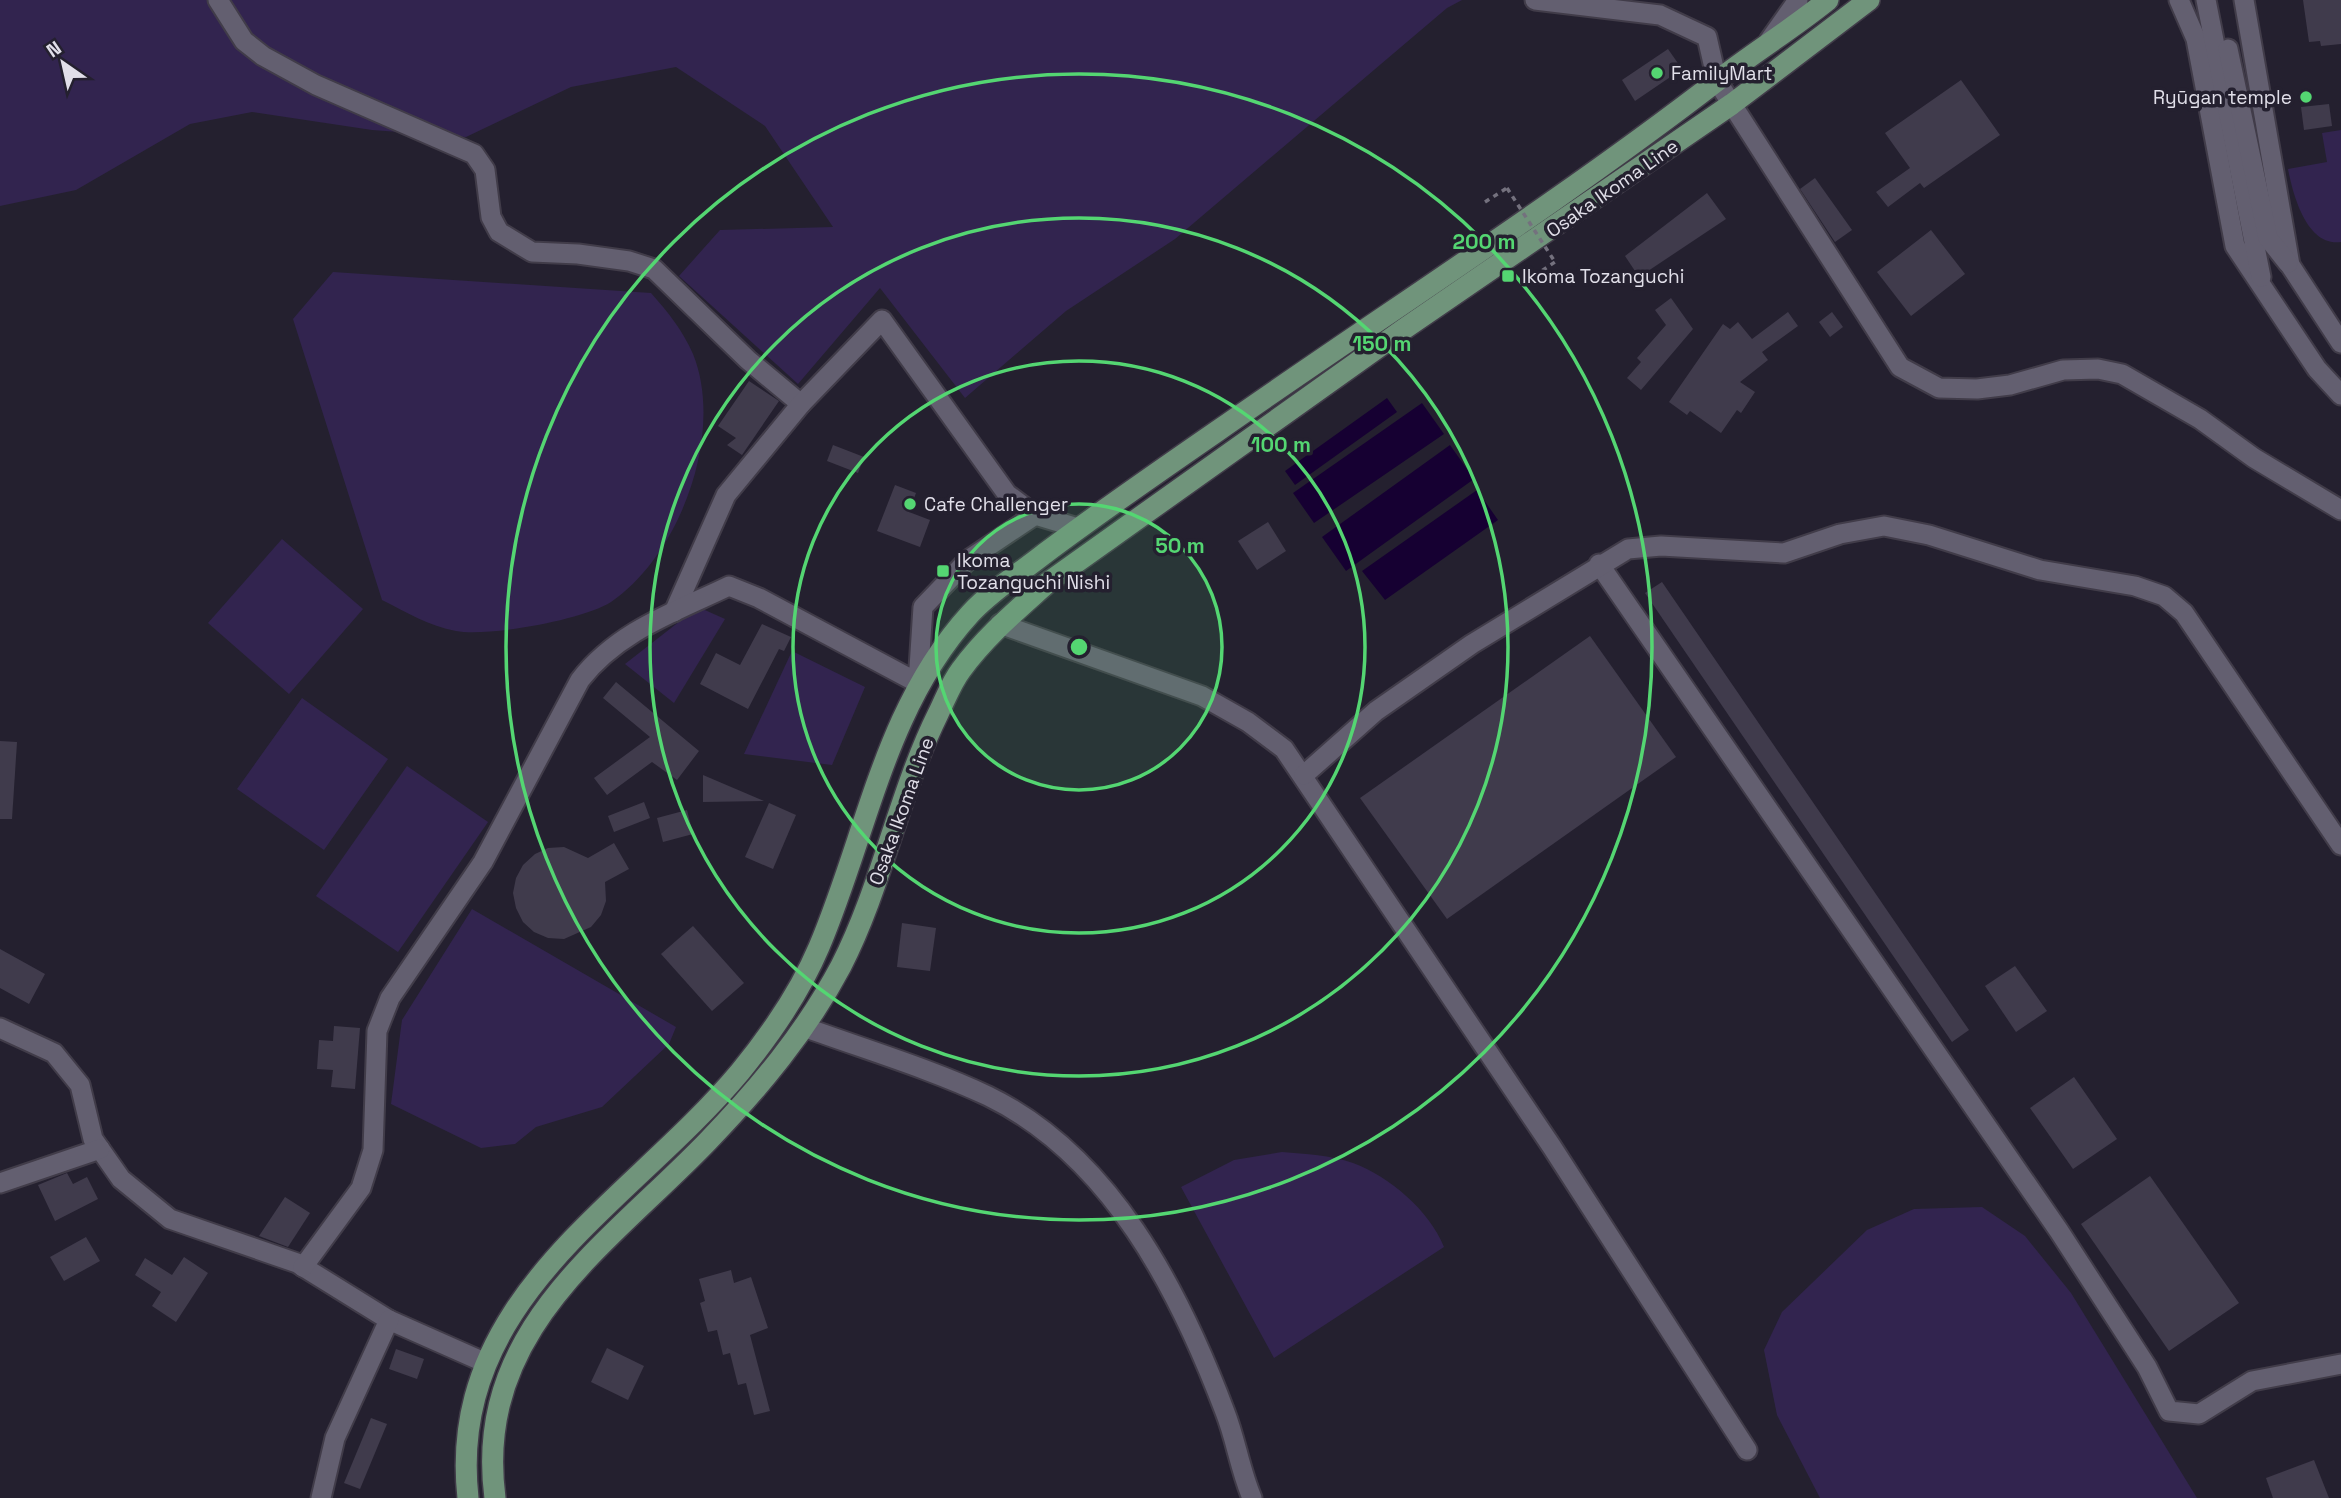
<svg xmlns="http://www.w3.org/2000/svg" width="2341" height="1498" font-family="'Space Grotesk',sans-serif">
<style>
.green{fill:#32244f}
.water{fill:#160032}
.building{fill:#403b4c}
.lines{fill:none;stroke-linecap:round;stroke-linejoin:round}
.minor-casing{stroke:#413c49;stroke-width:23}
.major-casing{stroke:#413c49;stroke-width:24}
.path{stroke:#74717e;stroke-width:3.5;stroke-dasharray:5 5;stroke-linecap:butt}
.minor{stroke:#635f70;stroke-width:19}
.major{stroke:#70947b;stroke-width:21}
.path-bridge{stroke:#74717e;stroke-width:3.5;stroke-dasharray:5 5;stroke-linecap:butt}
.ring{fill:none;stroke:#54d672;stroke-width:3.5}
.poi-dot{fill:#54d672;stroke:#24202f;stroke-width:2.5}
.labels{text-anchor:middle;stroke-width:7;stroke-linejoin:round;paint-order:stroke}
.poi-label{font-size:19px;fill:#e1dfe9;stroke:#24202f;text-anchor:start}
.street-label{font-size:19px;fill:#e1dfe9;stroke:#24202f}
.centre{fill:#54d672;stroke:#24202f;stroke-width:3.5}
.ring-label{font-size:21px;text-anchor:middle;font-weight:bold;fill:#54d672;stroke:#24202f;stroke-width:7;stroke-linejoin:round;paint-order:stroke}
</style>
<rect width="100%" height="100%" fill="#24202f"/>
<g class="green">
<path d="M0,0H1462L1447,8L1175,239L1066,311L965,398L880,288L798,384L679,276L720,230L833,227L765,126L676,67L571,87L466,137L372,130L252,112L190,124L76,190L0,206Z"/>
<path d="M2341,130V242C2307,247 2293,195 2288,169L2327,162L2322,133Z"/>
<path d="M333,272L651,293C668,312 683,331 693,354C725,433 680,555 611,602C583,620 488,637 456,631C429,626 406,612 382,600L293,319Z"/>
<path d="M282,539L363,609L289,694L208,623Z"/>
<path d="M698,607L725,619L674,703L625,664Z"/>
<path d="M792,651L865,687L832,765L744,754Z"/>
<path d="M302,698L388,759L324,850L237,789Z"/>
<path d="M407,766L488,822L398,952L316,896Z"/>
<path d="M472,909L676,1027L669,1044L602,1107L536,1127L515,1144L481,1148L391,1104L402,1020Z"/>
<path d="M1282,1152C1306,1154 1330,1155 1353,1163C1390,1177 1429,1210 1444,1247L1274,1358L1181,1187L1234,1160Z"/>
<path d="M1982,1207L2025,1236L2071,1293L2197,1498H1820L1777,1415L1764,1350L1782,1312L1867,1230L1914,1209Z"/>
</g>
<g class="water">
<path d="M1387,398L1397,412L1295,485L1285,471Z"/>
<path d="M1422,403L1444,434L1314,523L1293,493Z"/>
<path d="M1450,445L1474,479L1346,571L1322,537Z"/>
<path d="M1477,490L1498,520L1385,600L1362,571Z"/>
</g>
<g class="building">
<path d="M2303,0H2341V44L2321,46L2320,41L2309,42Z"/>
<path d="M1668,49L1682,69L1635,101L1622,80Z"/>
<path d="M1961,80L2000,135L1924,188L1920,183L1888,207L1876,192L1910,168L1885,133Z"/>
<path d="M2329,104L2332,126L2304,130L2301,107Z"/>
<path d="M1815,178L1852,230L1835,242L1800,189Z"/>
<path d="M1707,193L1726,219L1639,277L1625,256Z"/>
<path d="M1931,230L1965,274L1911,316L1877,272Z"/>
<path d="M1671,298L1693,329L1641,390L1627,378L1641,362L1637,358L1666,325L1655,310Z"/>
<path d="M1788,312L1798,326L1762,352L1768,360L1740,382L1755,392L1741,413L1737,410L1721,433L1690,411L1687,415L1669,402L1723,324L1730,329L1738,322L1752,339Z"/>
<path d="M1832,312L1843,327L1830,337L1819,322Z"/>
<path d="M749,381L779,401L742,455L727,445L736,438L718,426Z"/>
<path d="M833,445L864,457L858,473L827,461Z"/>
<path d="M895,485L916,493L909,512L930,520L920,547L877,531Z"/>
<path d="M1268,522L1286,551L1257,570L1238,541Z"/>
<path d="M1662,582L1969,1030L1952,1042L1645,593Z"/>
<path d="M762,624L791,637L784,651L779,649L748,709L700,684L716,653L740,665Z"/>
<path d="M1590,636L1676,757L1447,919L1360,798Z"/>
<path d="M616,682L699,751L677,780L652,762L607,795L594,778L650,737L603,698Z"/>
<path d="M0,741L17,742L12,819H0Z"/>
<path d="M703,775L764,801L703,802Z"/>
<path d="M644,802L650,818L614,832L608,816Z"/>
<path d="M769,803L796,815L773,869L745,857Z"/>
<path d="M687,810L693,834L663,842L657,818Z"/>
<path d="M614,843L629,869L605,882L606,901L601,915L591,927L564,939L548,938L534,932L523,922L516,908L513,893L516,878L523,865L535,854L548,848L564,847L588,858Z"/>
<path d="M902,923L936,928L930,971L897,967Z"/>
<path d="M693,926L744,983L712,1011L661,954Z"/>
<path d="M0,949L45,974L29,1004L0,988Z"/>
<path d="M2015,966L2047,1011L2016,1032L1985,986Z"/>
<path d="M334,1026L360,1028L355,1089L331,1087L333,1070L317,1069L319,1040L333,1041Z"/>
<path d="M2074,1077L2117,1139L2073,1169L2030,1108Z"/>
<path d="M67,1173L73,1184L87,1177L98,1199L55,1221L38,1185Z"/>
<path d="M2150,1176L2239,1303L2169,1351L2081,1224Z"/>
<path d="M285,1197L310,1213L288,1247L259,1236Z"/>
<path d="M86,1237L100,1261L64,1281L50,1257Z"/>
<path d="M184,1257L208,1273L176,1322L152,1306L161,1292L135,1275L145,1258L172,1275Z"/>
<path d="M731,1270L734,1283L751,1277L768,1328L750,1335L770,1411L754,1415L746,1383L738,1385L730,1353L723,1355L717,1330L708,1332L700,1303L705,1301L699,1279Z"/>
<path d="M607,1348L644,1366L628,1400L591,1382Z"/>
<path d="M396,1349L424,1359L417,1379L389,1369Z"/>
<path d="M371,1418L387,1424L360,1489L344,1483Z"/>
<path d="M2314,1460L2329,1498H2273L2266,1478Z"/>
</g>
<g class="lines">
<g class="minor-casing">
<g id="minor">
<path d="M218,0L244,41L263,56L316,85L474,154L485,170L491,217L499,232L532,252L578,254L629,261L654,269L748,360L801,404"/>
<path d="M1535,0L1660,15L1707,37L1717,81L1900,367L1939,388L1977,389L2010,385L2063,370L2098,369L2122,374L2200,419L2254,458L2341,510"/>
<path d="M2179,0L2196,39L2235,246L2317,369L2341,395"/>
<path d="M2206,0L2261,277"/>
<path d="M2244,0L2290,265L2341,343"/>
<path d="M1769,41L1798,0"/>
<path d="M2228,49L2268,238L2288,263"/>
<path d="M1599,564L2059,1231L2147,1367L2169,1411L2199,1414L2252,1381L2341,1364"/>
<path d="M674,612L726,495L801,404L882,320L1007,494L1035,515L1078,528"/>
<path d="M1000,624L1202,696L1248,722L1284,749L1552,1147L1747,1450"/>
<path d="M1304,775L1376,711L1472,644L1628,549L1661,546L1784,553L1840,534L1884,526L1929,535L2040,570L2135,586L2164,596L2184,613L2341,845"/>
<path d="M804,1027C864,1049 931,1069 988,1096C1111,1156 1179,1290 1225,1412C1236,1440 1240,1470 1252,1498"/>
<path d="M0,1028L54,1053L80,1085L93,1139L121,1179L170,1219L297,1263L389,1320L486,1363"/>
<path d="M0,1183L100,1149"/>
<path d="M303,1267L361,1188L373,1150L377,1031L390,998L483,862L580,680C618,631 675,612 729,586L759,598L918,683L923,607L968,560L1035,515"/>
<path d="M321,1498L335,1438L389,1320"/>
</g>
</g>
<g class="major-casing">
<g id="major">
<path d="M468,1498C446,1297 629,1205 740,1072C771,1034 800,992 819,947C867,834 885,707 970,614C991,591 1020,573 1044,554C1100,512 1158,472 1216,432C1383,315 1556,205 1717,81C1753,53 1792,29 1828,0"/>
<path d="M495,1498C473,1330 606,1247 708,1141C759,1088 806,1032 841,966C882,886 898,795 938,714C945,700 951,683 961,670C985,637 1016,611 1046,584L1404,329L1732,104L1869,0"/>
</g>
</g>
<g class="path">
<path d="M1485,202L1507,188"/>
<path d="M1534,276L1555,262"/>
</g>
<use href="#minor" class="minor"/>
<use href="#major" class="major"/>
<path class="path-bridge" d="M1507,188L1555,262"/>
</g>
<circle cx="1079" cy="647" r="143" fill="#54d672" fill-opacity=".12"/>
<g class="ring">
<circle cx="1079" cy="647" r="143"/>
<circle cx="1079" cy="647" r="286"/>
<circle cx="1079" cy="647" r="429"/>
<circle cx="1079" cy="647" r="573"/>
</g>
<g class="poi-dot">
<circle cx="1657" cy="73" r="7"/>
<circle cx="2306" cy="97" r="7"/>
<rect x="1501" y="269" width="14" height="14" rx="3.5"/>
<circle cx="910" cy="504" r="7"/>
<rect x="936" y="564" width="14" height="14" rx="3.5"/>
</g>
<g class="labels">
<g class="poi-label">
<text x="1671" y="80">FamilyMart</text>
<text x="2292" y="104" text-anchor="end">Ryūgan temple</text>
<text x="1522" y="283">Ikoma Tozanguchi</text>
<text x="924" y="511">Cafe Challenger</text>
<text x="957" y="567">Ikoma<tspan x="957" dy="22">Tozanguchi Nishi</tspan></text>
</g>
<g class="street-label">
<text transform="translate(1612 188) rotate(-35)" y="7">Osaka Ikoma Line</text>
<text transform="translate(901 811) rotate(-70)" y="7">Osaka Ikoma Line</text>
</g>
</g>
<circle cx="1079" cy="647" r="10" class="centre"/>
<g class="ring-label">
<text x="1484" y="249">200 m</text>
<text x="1382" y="351">150 m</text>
<text x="1281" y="452">100 m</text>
<text x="1180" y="553">50 m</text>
</g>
<g transform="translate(63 63) rotate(326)" stroke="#24202f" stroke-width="5" paint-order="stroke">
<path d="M0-5L12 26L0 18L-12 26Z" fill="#e1dfe9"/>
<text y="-10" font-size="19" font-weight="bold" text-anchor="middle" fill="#e1dfe9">N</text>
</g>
</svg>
